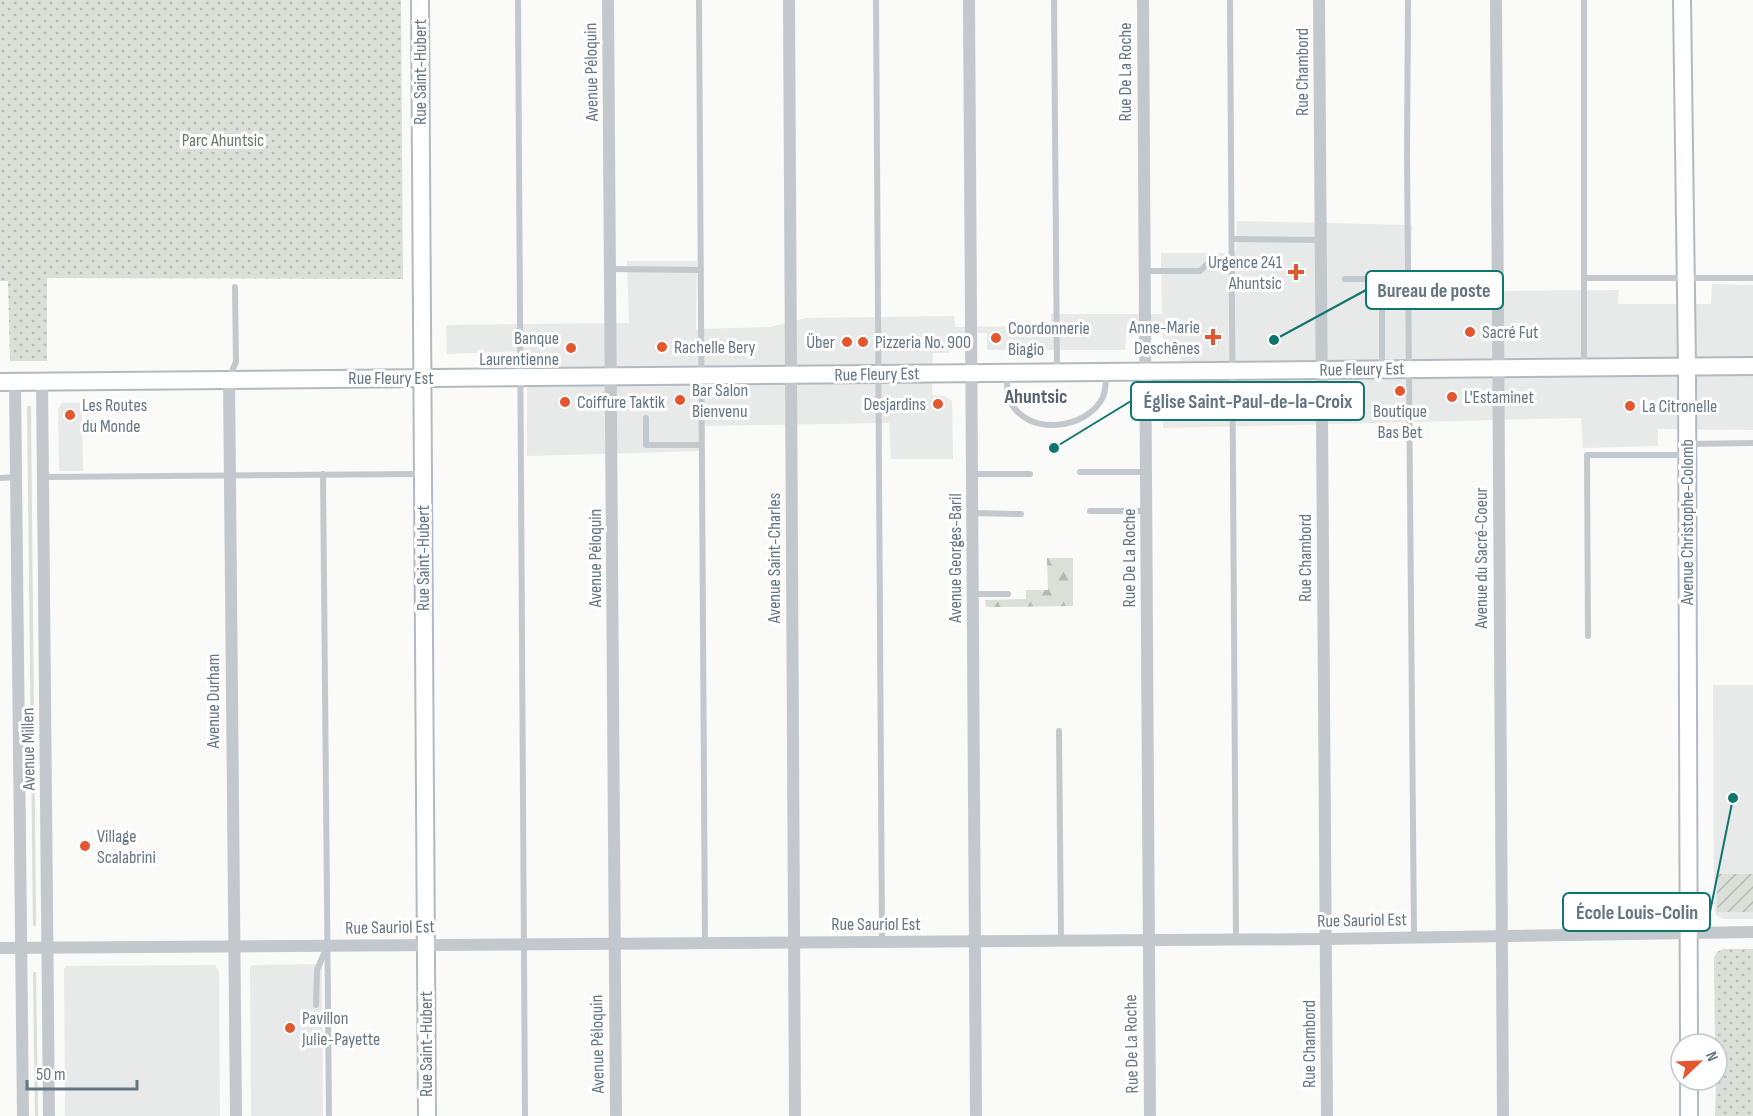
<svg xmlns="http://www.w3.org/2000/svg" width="1753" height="1116" font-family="'Sofia Sans Condensed',sans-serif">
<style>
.built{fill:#e8e9e9}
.grass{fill:#dadfd7}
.forest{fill:url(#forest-firs)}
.park{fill:url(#park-dots)}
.garden{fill:url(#garden-furrows)}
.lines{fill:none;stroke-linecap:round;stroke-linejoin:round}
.secondary-casing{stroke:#b3babf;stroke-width:20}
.lane{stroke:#c3c8cc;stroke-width:6}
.street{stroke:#c3c8cc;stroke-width:12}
.secondary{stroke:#fff;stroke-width:16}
.poi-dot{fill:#e4572e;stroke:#fff;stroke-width:2}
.labels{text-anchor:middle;stroke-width:6;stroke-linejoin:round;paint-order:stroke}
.street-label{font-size:18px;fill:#657683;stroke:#fff}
.park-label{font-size:18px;fill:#687a64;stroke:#fff}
.poi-label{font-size:18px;fill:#657683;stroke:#fff;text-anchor:start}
.neighbourhood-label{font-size:20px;font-weight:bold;fill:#57646e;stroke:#fff}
.leader{fill:none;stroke:#0f766e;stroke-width:2}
.callout-dot{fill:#0f766e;stroke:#fff;stroke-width:2}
.callout{fill:#fff;stroke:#0f766e;stroke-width:2}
.callout-label{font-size:20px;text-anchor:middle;font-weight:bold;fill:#657683}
</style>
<defs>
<pattern id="forest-firs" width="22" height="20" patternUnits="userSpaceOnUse" patternTransform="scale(1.5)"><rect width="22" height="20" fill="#dadfd7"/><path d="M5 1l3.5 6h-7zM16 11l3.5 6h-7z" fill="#b4b9b4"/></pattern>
<pattern id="park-dots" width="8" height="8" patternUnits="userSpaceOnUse" patternTransform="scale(1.5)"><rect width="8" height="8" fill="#dadfd7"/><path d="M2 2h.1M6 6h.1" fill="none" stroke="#b4b9b4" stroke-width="1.8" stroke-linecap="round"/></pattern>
<pattern id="garden-furrows" width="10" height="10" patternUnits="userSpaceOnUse" patternTransform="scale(1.5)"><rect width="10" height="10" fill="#dadfd7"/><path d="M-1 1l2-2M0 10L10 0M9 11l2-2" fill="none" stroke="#b4b9b4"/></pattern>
</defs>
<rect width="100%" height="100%" fill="#fafaf8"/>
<g class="built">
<path d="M1237,221L1412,225L1410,279L1500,283L1499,291L1619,290L1618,304H1711L1712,284L1753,285V430L1658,429V446L1583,448L1581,418L1163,428L1164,386H1177L1182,346L1163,347V323H1127L1125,350H987V333L950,334L949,353H933L932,395L944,396L952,401L953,459H891L889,423L700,426V451L527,456V351L447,354L446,325L629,323L627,261H697L696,329L770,327L806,318L954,316L955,327L1051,326V314H1162L1161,253H1228L1236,251Z"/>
<path d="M62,403H82L83,471H59L58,409Z"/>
<path d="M1713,685H1753V919H1723L1716,915L1714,910Z"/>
<path d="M322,964L323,1116H251L250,967L253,965Z"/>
<path d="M215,965L219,972L220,1116H65L64,969L66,966Z"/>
</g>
<g class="grass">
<path d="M27,406H31L36,926H33Z"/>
<path d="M33,972H36L38,1116H35Z"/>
</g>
<path class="forest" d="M1047,558H1073V606L986,607L985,600L1026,599V590H1048Z"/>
<g class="park">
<path d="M0,0H401L403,279L47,278V361H10L8,281H0Z"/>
<path d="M1723,949H1753V1116H1715L1717,1044H1715L1714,958L1717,952Z"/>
</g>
<rect class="garden" x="1717" y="874" width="36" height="38"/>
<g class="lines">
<g class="secondary-casing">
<g id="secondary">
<path d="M420,0L427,1116"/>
<path d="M1682,0L1687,367L1689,1044"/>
<path d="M0,382L1753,366"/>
<path d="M1689,1080V1116"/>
</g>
</g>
<g class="lane">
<path d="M518,0L525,1116"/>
<path d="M699,0L705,943"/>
<path d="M876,0L882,941"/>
<path d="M1054,0L1057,372"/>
<path d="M1230,0L1236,938"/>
<path d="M1408,0L1407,157L1414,937"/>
<path d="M1232,239L1320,240"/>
<path d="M611,269L701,270"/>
<path d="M1145,271H1200L1211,260H1232"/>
<path d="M1584,278H1753"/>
<path d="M1345,279H1382V368"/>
<path d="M1584,365V0"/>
<path d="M1007,373C1007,382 1006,393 1010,401C1027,437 1087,430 1103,397C1106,390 1106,381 1106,374"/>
<path d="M229,378L236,362L235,287"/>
<path d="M646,418V445H701"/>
<path d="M1688,444L1753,443"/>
<path d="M1080,472H1146"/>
<path d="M323,474L329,1116"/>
<path d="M973,474H1030"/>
<path d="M43,477L420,474"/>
<path d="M0,478L16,477"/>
<path d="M1090,511H1146"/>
<path d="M972,513L1021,514"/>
<path d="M973,594H1008"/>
<path d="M1588,636L1587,455H1687"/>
<path d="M1059,731L1061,940"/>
<path d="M316,1005L317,970L326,949"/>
</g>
<g class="street">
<path d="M608,0L616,1116"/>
<path d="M789,0L795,1116"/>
<path d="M969,0L976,1116"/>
<path d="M1143,0L1150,1116"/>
<path d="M1319,0L1327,1116"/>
<path d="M1496,0L1503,1116"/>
<path d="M229,379L236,1116"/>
<path d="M42,381L49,1116"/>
<path d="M15,382L23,1116"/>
<path d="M0,948L1326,939L1753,932"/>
</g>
<use href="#secondary" class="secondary"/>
</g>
<g class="poi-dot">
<path d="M1293 263h6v6h6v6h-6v6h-6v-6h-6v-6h6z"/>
<circle cx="1470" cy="332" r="6"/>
<path d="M1210 328h6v6h6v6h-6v6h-6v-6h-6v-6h6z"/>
<circle cx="996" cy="338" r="6"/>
<circle cx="847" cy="342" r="6"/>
<circle cx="863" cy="342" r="6"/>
<circle cx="662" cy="347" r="6"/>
<circle cx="571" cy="348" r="6"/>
<circle cx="1400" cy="391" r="6"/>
<circle cx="1452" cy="397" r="6"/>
<circle cx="680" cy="400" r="6"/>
<circle cx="565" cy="402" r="6"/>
<circle cx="938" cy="404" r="6"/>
<circle cx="1630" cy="406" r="6"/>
<circle cx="70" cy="415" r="6"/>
<circle cx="85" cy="846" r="6"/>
<circle cx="290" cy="1028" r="6"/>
</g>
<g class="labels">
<g class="street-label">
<text transform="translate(420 72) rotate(-90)" y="6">Rue Saint-Hubert</text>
<text transform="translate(591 72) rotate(-91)" y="6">Avenue Péloquin</text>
<text transform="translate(1125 72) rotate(-90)" y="6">Rue De La Roche</text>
<text transform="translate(1302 72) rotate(-90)" y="6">Rue Chambord</text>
<text transform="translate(1362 369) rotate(-1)" y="6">Rue Fleury Est</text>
<text transform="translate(877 374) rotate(-1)" y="6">Rue Fleury Est</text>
<text x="391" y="384">Rue Fleury Est</text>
<text transform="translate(1687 522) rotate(-90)" y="6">Avenue Christophe-Colomb</text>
<text transform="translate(423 558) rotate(-90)" y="6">Rue Saint-Hubert</text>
<text transform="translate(595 558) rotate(-90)" y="6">Avenue Péloquin</text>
<text transform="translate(774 558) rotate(-90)" y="6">Avenue Saint-Charles</text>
<text transform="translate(955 558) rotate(-90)" y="6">Avenue Georges-Baril</text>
<text transform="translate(1129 558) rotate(-90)" y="6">Rue De La Roche</text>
<text transform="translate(1305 558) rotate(-90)" y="6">Rue Chambord</text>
<text transform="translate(1481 558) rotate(-90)" y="6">Avenue du Sacré-Coeur</text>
<text transform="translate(213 701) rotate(-90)" y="6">Avenue Durham</text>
<text transform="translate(28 749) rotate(-91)" y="6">Avenue Millen</text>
<text transform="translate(1362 920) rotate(-1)" y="6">Rue Sauriol Est</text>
<text x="876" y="930">Rue Sauriol Est</text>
<text transform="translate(390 927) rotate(-1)" y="6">Rue Sauriol Est</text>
<text transform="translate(426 1044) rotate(-90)" y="6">Rue Saint-Hubert</text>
<text transform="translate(597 1044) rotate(-91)" y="6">Avenue Péloquin</text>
<text transform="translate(1131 1044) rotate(-91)" y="6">Rue De La Roche</text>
<text transform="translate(1309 1044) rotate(-90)" y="6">Rue Chambord</text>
</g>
<g class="park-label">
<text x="223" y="146">Parc Ahuntsic</text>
</g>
<g class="poi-label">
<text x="1282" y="268" text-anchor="end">Urgence 241<tspan x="1282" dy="21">Ahuntsic</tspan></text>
<text x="1200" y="333" text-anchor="end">Anne-Marie<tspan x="1200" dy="21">Deschênes</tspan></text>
<text x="1008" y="334">Coordonnerie<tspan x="1008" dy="21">Biagio</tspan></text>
<text x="1482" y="338">Sacré Fut</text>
<text x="559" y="344" text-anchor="end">Banque<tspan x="559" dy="21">Laurentienne</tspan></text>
<text x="835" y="348" text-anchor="end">Über</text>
<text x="875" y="348">Pizzeria No. 900</text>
<text x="674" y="353">Rachelle Bery</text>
<text x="692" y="396">Bar Salon<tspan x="692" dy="21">Bienvenu</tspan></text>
<text x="1464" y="403">L'Estaminet</text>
<text x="577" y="408">Coiffure Taktik</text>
<text x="926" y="410" text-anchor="end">Desjardins</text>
<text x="82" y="411">Les Routes<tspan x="82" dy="21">du Monde</tspan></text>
<text x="1642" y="412">La Citronelle</text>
<text x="1400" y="417" text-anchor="middle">Boutique<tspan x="1400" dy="21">Bas Bet</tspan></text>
<text x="97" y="842">Village<tspan x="97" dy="21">Scalabrini</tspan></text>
<text x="302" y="1024">Pavillon<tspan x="302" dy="21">Julie-Payette</tspan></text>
</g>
<g class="neighbourhood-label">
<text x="1036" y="403">Ahuntsic</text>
</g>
</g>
<path class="leader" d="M1274 340L1366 290M1054 448L1131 401M1733 798L1710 912"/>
<g class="callout-dot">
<circle cx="1274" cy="340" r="6"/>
<circle cx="1054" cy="448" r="6"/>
<circle cx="1733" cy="798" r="6"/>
</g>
<g class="callout">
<rect x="1366" y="271" width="137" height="38" rx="6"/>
<rect x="1131" y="382" width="233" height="38" rx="6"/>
<rect x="1563" y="893" width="147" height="38" rx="6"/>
</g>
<g class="callout-label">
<text x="1434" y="297">Bureau de poste</text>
<text x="1248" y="408">Église Saint-Paul-de-la-Croix</text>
<text x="1637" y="919">École Louis-Colin</text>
</g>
<g transform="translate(1699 1062) rotate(67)"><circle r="28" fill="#ffffff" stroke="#c1c8cd" stroke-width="1.5"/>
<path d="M0-4.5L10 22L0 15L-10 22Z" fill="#e4572e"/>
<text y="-9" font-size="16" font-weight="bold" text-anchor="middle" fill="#657683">N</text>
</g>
<path d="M27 1080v9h110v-9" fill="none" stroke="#657683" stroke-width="3"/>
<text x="36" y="1080" font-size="18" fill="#657683" stroke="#ffffff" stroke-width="4.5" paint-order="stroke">50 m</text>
</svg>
